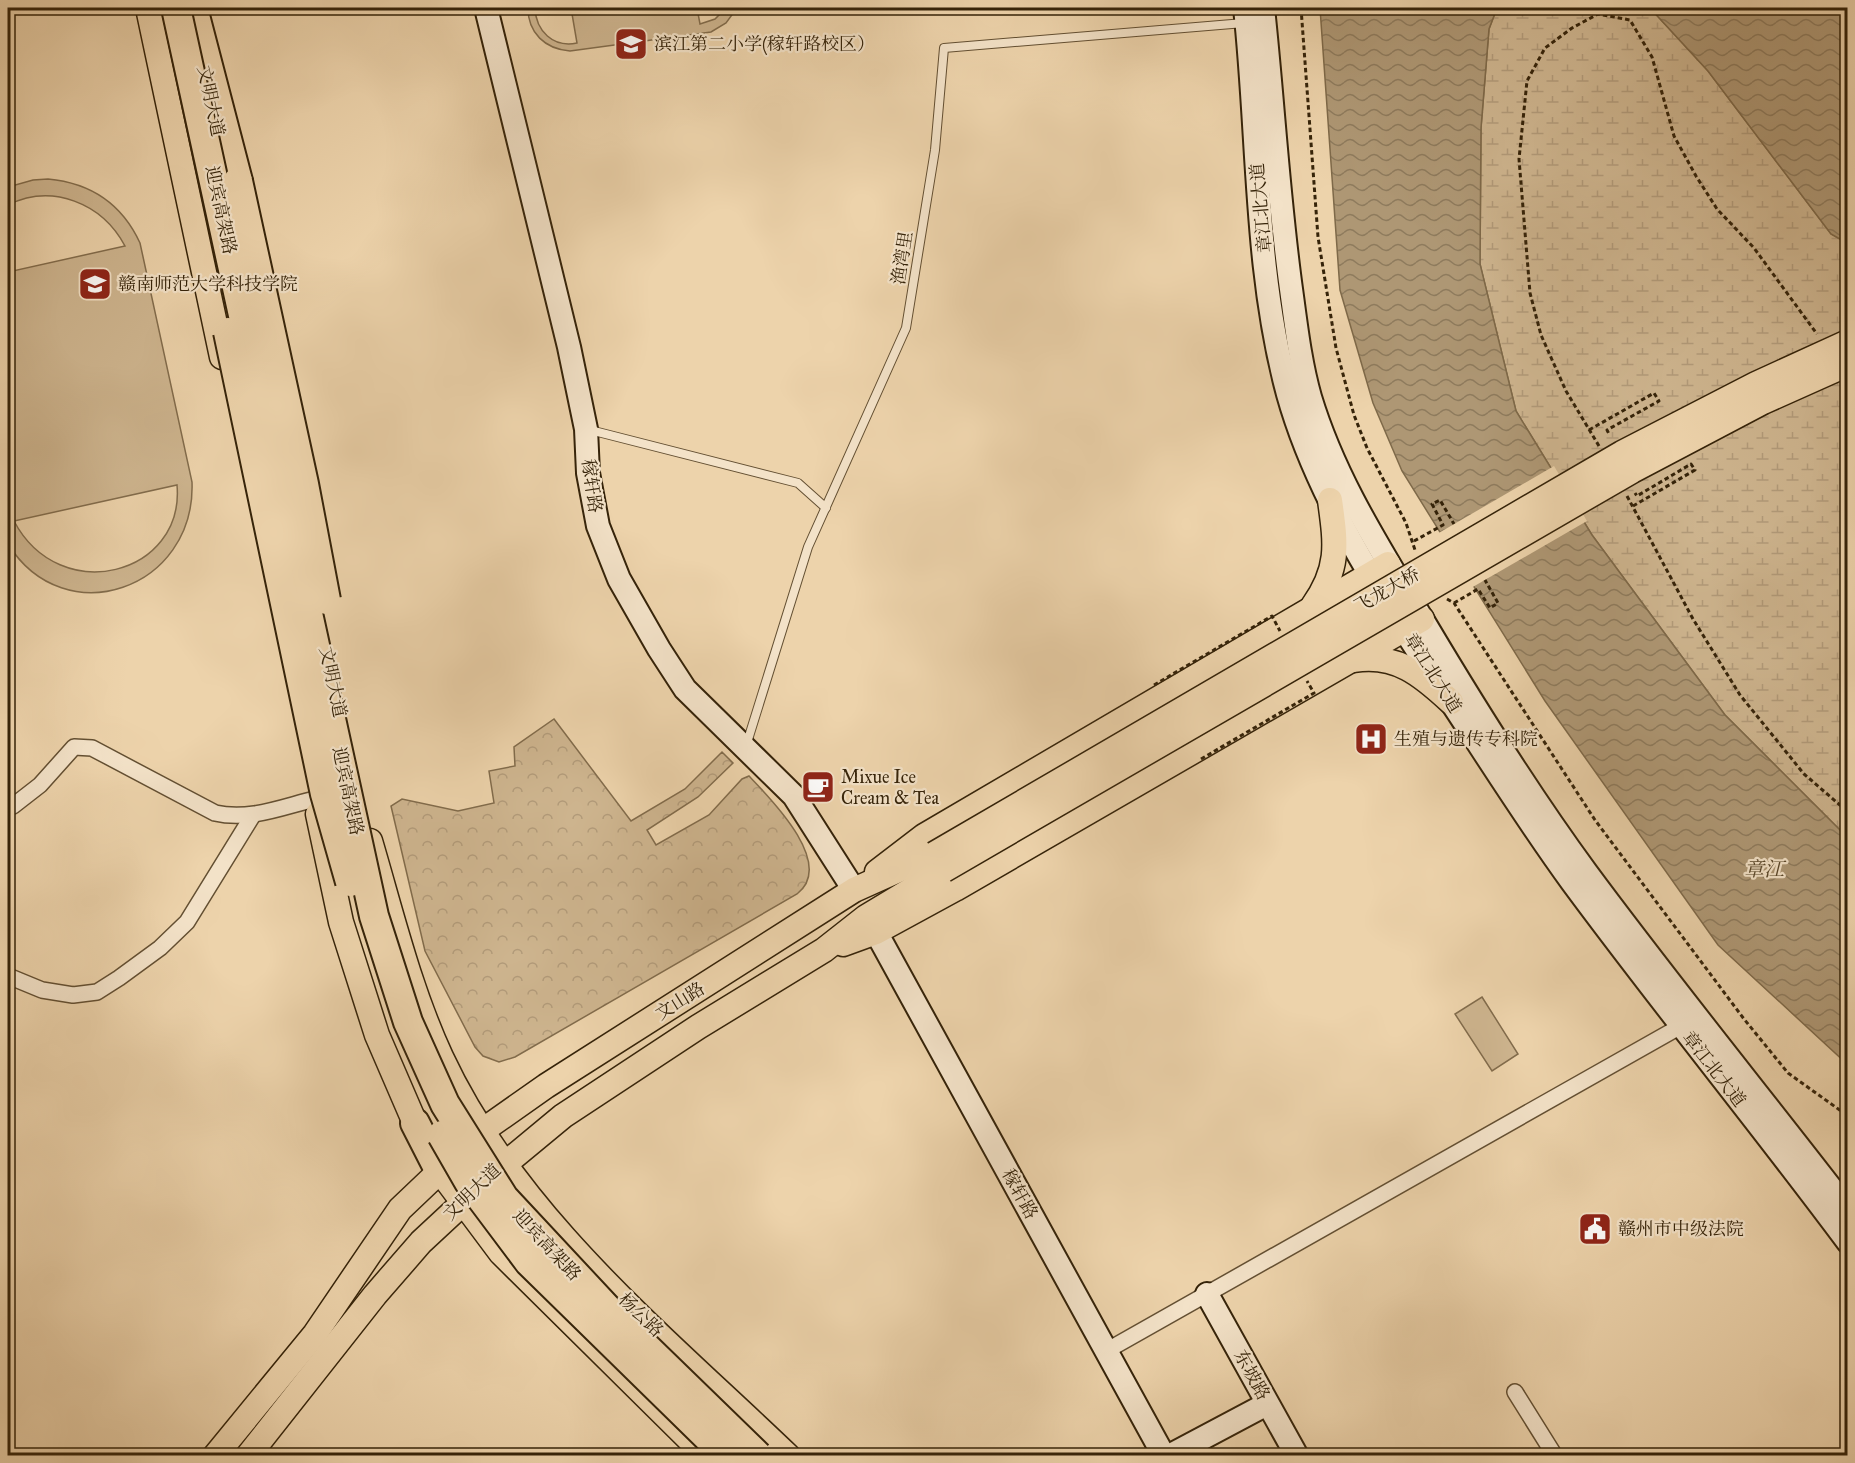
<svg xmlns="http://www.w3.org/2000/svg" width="1855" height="1463" font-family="'IM FELL Great Primer','Noto Serif SC',serif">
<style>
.forest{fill:url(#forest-crowns);stroke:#826c4c;stroke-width:1.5}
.wetland{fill:url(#wetland-marsh);stroke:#826c4c;stroke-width:1.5}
.pitch{fill:#ceb58f;stroke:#826c4c;stroke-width:1.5;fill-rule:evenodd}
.water{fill:url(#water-waves);stroke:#7e6949;stroke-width:1.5}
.pier{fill:#edd3ab}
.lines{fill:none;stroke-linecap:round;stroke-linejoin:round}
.lane-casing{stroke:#634f32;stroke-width:10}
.street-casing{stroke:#634f32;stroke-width:18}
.secondary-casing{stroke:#352309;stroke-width:26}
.primary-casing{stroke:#352309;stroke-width:27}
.highway-casing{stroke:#352309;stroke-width:32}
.path{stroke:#352309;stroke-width:3;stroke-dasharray:4.5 3;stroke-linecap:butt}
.lane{stroke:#f3e2c8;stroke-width:8}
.street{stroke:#f3e2c8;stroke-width:15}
.secondary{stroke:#f3e2c8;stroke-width:22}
.primary{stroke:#edd3ab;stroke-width:24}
.highway{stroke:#edd3ab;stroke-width:28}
.primary-bridge-casing{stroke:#352309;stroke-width:27;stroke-linecap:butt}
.highway-bridge-casing{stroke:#352309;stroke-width:32;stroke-linecap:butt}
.path-bridge{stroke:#352309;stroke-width:3;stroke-dasharray:4.5 3;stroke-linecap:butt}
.primary-bridge{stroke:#edd3ab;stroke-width:24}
.highway-bridge{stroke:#edd3ab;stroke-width:28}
.labels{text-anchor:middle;stroke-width:4.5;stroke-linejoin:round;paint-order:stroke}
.poi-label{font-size:18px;fill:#352309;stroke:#f3e2c8;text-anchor:start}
.street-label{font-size:18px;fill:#352309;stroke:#f3e2c8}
.water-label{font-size:20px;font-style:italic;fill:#594629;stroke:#f3e2c8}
</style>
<defs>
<pattern id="forest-crowns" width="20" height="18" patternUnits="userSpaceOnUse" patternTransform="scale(1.5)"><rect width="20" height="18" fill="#ceb58f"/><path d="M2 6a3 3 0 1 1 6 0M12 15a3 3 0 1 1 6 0" fill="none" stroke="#b29b7a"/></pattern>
<pattern id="wetland-marsh" width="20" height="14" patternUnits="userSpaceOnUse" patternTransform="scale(1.5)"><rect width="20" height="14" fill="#ceb58f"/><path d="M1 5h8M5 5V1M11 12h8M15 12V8" fill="none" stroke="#b29b7a"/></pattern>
<pattern id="water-waves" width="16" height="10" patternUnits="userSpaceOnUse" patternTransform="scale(1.5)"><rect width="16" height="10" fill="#ae9774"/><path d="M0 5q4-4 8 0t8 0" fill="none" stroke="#8e7b5d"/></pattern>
</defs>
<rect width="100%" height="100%" fill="#edd3ab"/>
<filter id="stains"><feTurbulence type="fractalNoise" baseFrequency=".00333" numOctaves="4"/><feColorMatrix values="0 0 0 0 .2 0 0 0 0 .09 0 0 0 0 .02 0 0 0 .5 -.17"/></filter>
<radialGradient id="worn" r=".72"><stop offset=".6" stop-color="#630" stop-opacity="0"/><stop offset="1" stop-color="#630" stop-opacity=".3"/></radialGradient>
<path class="forest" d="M554,719L631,821L685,789L722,752L733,763L698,797L647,830L656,845L709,815L742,779L749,776C771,799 836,864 797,894L515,1057L499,1062L483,1056L475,1047L425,951L391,806L402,799L458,811L494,803L489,771L515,766L514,747Z"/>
<path class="wetland" d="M1497,8H1650L1708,71L1831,234L1847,243V837L1725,715L1592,535L1516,411L1480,264L1481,128L1489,29Z"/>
<g class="pitch">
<path d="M528,8H535C536,31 553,48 577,43L571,8H697L700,24L715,19L726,8H737L726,23L711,32L570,51C545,49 528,33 528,8Z"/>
<path d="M48,179C91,183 122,204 140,243L192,482C196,589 65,635 8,544V272L125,246C102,203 52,183 8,205V187L33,180ZM177,485C185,575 60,608 14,521Z"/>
<path d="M1482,997L1518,1054L1492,1071L1455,1014Z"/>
</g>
<g class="water">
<path d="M1320,8H1497L1489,29L1481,128L1480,264L1516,411L1592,535L1725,715L1847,837V1064L1718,945L1545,701L1402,471L1373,403L1340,290Z"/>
<path d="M1650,8H1847V243L1831,234L1708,71Z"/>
</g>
<path class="pier" d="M1554,466L1587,521L1471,588L1437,534Z"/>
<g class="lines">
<g class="lane-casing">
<g id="lane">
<path d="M590,430L798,483L826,508"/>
<path d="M746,746L808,547L906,328L935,150L944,48L1244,23"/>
</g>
</g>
<g class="street-casing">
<g id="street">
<path d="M8,806H13L40,785L74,747L92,748L215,813C249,821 282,807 315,799"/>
<path d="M8,976L42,990L73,995L97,992L119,978L160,948L187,922L253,815"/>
<path d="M1106,1351L1681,1026"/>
<path d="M1515,1392L1555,1456"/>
</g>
</g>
<g class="secondary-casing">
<g id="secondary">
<path d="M486,8L569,347L586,429L588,473L598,526L619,579L659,649L685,689L794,796L854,890"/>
<path d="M1245,8C1259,136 1254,269 1288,394C1317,498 1383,598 1442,688C1485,753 1526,819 1572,882C1662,1004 1758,1121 1848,1242"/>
<path d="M1263,8C1273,101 1278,195 1291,289C1296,325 1300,362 1310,397C1335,480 1381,550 1425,624C1475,708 1528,793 1586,872C1671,987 1761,1097 1848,1210"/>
<path d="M876,932L1164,1456"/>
<path d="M1207,1294L1297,1456"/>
<path d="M1169,1456L1267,1404"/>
</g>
</g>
<g class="primary-casing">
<g id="primary">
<path d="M148,8L222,357"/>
<path d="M1313,606C1340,568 1336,544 1330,500"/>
<path d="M1354,660C1396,653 1422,675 1451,702"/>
<path d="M318,814L341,922L377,1035L415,1123"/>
<path d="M370,841C391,912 409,988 441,1057C516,1218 662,1335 788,1456"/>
<path d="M877,872L924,836L1388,564"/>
<path d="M843,944L876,932L955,889L1422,619"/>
<path d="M439,1170L501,1253L698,1448"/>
<path d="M215,1456L315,1334L400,1209L482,1131L546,1086L854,890L934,854"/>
<path d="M248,1456L375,1295L421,1242L505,1164L563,1116L698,1027L824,950L866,917L944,870"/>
</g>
</g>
<g class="highway-casing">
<g id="highway">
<path d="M193,8L238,181"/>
<path d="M415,1123L439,1170"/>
</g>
</g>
<g class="path">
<path d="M1301,8L1318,237L1336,348L1354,415L1367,448L1406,523L1415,550"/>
<path d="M1589,430L1654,393L1659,401L1607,430L1609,434"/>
<path d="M1599,446L1566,391L1541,335L1530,293L1519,159L1527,81L1545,48L1572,28L1598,14L1630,20L1652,57L1674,136L1696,176L1717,209L1754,248L1817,334"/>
<path d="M1627,496L1693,619L1740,695L1804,774L1848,812"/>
<path d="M1633,506L1695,470L1691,464L1637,496L1635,493"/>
<path d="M1414,541L1443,525L1432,504L1440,500L1454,524"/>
<path d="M1447,599L1454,603L1595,820L1744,1019L1788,1073L1848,1116"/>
<path d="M1454,603L1478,589L1490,608L1498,603L1485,580"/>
</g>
<use href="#lane" class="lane"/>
<use href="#street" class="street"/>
<use href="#secondary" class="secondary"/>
<use href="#primary" class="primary"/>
<use href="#highway" class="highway"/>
<g class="primary-bridge-casing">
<g id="primary-bridge">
<path d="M934,854L1622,453L1756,384L1848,342"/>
<path d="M944,870L1632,471L1763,402L1848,364"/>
</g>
</g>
<g class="highway-bridge-casing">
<g id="highway-bridge">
<path d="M176,8L374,916L408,1022L445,1104L504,1198L615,1317L758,1456"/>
<path d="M238,181L304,484L326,600"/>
<path d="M228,332L325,794L350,882"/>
<path d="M442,1135L469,1182L529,1262L727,1456"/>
</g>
</g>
<g class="path-bridge">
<path d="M1154,685L1272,616L1280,631"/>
<path d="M1201,759L1314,693L1307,681"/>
</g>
<use href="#primary-bridge" class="primary-bridge"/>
<use href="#highway-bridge" class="highway-bridge"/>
</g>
<defs>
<g id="school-square" transform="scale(1.725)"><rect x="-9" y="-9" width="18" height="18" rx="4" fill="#8f2418" stroke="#f3e2c8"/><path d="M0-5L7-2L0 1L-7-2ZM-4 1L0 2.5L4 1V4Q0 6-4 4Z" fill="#fff"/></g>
<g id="university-square" transform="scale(1.725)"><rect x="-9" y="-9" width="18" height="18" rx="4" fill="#8f2418" stroke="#f3e2c8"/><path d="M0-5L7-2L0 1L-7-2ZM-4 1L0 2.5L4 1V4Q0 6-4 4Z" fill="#fff"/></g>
<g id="hospital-square" transform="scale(1.725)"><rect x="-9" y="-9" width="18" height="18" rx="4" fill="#8f2418" stroke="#f3e2c8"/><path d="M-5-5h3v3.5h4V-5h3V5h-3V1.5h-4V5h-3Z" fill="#fff"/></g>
<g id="cafe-square" transform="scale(1.725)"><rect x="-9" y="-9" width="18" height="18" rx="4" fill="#8f2418" stroke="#f3e2c8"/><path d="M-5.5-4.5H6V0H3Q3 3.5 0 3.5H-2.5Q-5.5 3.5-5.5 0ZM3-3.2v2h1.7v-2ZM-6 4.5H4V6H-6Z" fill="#fff"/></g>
<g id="civic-square" transform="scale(1.725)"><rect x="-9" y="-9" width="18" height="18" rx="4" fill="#8f2418" stroke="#f3e2c8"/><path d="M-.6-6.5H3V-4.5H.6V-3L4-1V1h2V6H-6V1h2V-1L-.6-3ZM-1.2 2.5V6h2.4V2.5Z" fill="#fff"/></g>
</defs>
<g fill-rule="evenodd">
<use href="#school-square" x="631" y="44"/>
<use href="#university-square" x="95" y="284"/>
<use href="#hospital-square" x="1371" y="739"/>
<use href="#cafe-square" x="818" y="787"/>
<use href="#civic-square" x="1595" y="1229"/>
</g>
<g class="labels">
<g class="poi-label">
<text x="654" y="50">滨江第二小学(稼轩路校区）</text>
<text x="118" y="290">赣南师范大学科技学院</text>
<text x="1394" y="745">生殖与遗传专科院</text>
<text x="841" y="783">Mixue Ice<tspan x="841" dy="21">Cream &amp; Tea</tspan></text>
<text x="1618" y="1235">赣州市中级法院</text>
</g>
<g class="street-label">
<text transform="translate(211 101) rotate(78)" y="6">文明大道</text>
<text transform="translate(1261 208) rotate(-95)" y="6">章江北大道</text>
<text transform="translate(221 210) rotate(78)" y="6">迎宾高架路</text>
<text transform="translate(902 258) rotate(-81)" y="6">渔湾里</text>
<text transform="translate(592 486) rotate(82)" y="6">稼轩路</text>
<text transform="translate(1387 590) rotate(-30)" y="6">飞龙大桥</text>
<text transform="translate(1433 673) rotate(58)" y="6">章江北大道</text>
<text transform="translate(333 682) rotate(78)" y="6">文明大道</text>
<text transform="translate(348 791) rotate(78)" y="6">迎宾高架路</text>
<text transform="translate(680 1001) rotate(-32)" y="6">文山路</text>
<text transform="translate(1714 1069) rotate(52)" y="6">章江北大道</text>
<text transform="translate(472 1192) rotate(-44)" y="6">文明大道</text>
<text transform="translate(1020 1194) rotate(61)" y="6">稼轩路</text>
<text transform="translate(547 1245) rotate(47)" y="6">迎宾高架路</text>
<text transform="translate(641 1315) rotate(44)" y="6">杨公路</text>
<text transform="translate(1252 1375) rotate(61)" y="6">东坡路</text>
</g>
<g class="water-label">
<text x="1764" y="876">章江</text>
</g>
</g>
<rect width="1855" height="1463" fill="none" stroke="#edd3ab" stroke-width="30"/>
<rect x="9" y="9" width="1837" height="1445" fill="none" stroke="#352309" stroke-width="3"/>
<rect x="15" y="15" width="1825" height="1433" fill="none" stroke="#352309" stroke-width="1.5"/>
<rect width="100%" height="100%" filter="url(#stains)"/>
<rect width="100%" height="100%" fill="url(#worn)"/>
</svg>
